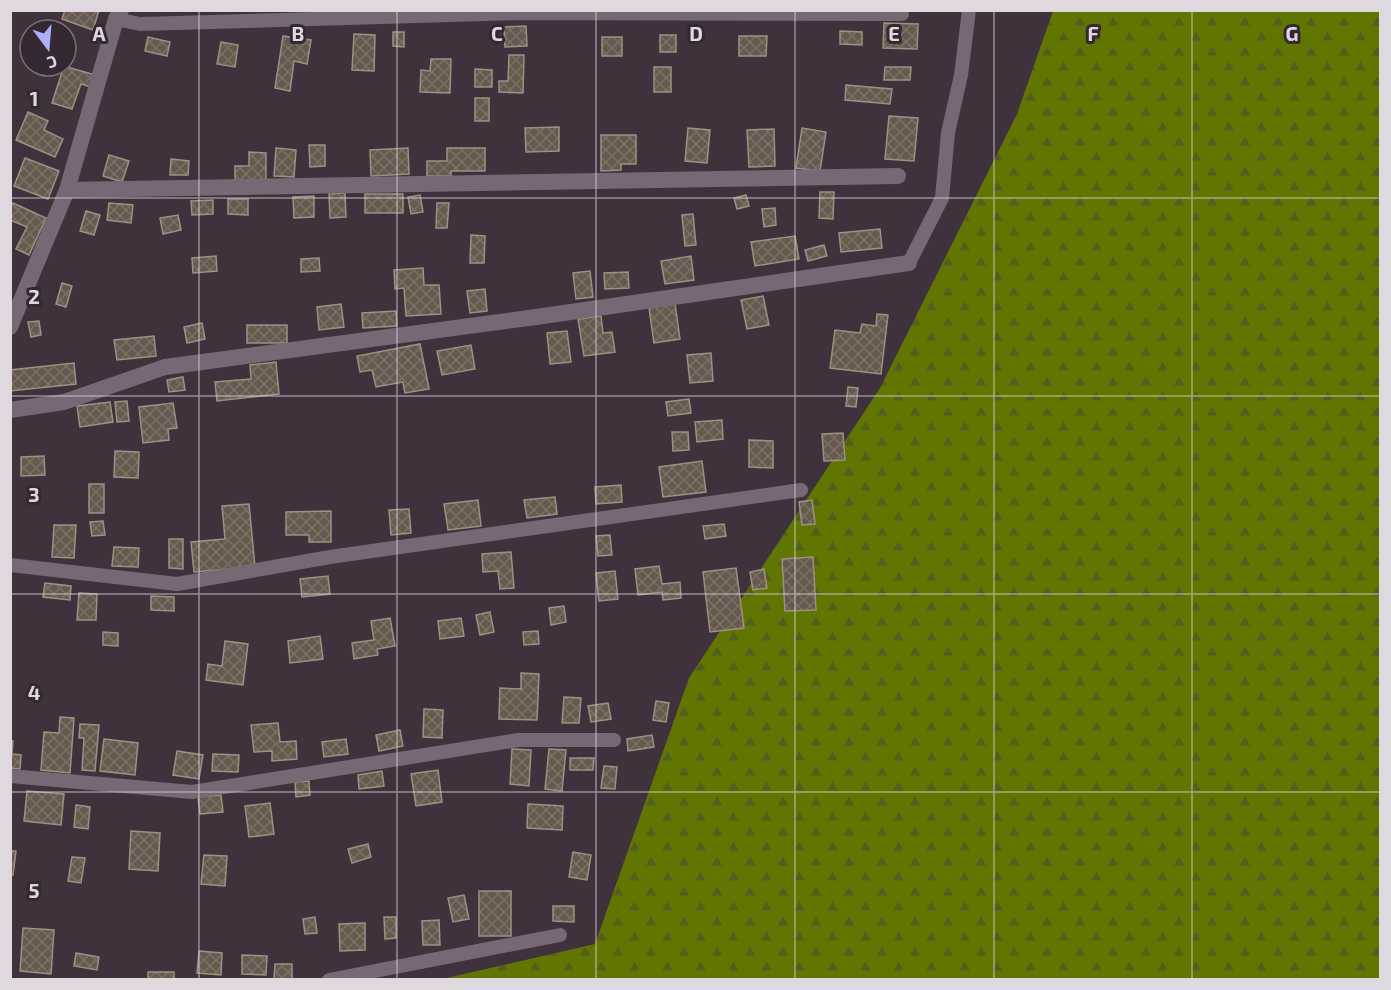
<svg xmlns="http://www.w3.org/2000/svg" width="1391" height="990" font-family="'Exo 2',sans-serif">
<style>
.forest{fill:url(#forest-firs)}
.building{fill:url(#building-cross-hatch);stroke:#9e9183;stroke-width:1.5}
.lines{fill:none;stroke-linecap:round;stroke-linejoin:round}
.service{stroke:#766875;stroke-width:14}
.minor{stroke:#766875;stroke-width:16}
.grid{fill:none;stroke:#e0d8df;stroke-width:1.5;stroke-opacity:0.55}
.grid-label{font-size:20px;text-anchor:middle;font-weight:bold;fill:#e0d8df;stroke:#342833;stroke-width:6;stroke-linejoin:round;paint-order:stroke}
</style>
<defs>
<pattern id="forest-firs" width="22" height="20" patternUnits="userSpaceOnUse" patternTransform="scale(1.5)"><rect width="22" height="20" fill="#607601"/><path d="M5 1l3.5 6h-7zM16 11l3.5 6h-7z" fill="#535e1f"/></pattern>
<pattern id="building-cross-hatch" width="8" height="8" patternUnits="userSpaceOnUse" patternTransform="scale(1.5)"><rect width="8" height="8" fill="#66594d"/><path d="M0 0l8 8M0 8l8-8" fill="none" stroke="#7c7066"/></pattern>
</defs>
<rect width="100%" height="100%" fill="#3f323d"/>
<path class="forest" d="M1053,11H1380V979L438,980L595,944L689,678L880,388L1017,114Z"/>
<g class="building">
<path d="M65,10H99L93,30L62,19Z"/>
<path d="M884,23L918,24L917,49L883,48Z"/>
<path d="M526,26L527,46L505,47L504,27Z"/>
<path d="M840,31L862,32V45L840,44Z"/>
<path d="M393,32H404V47L393,46Z"/>
<path d="M354,34L375,35L374,71L352,70Z"/>
<rect x="660" y="35" width="16" height="17"/>
<path d="M283,36L311,40L307,64L294,61L290,91L275,88Z"/>
<path d="M739,36H767L766,56H739Z"/>
<path d="M148,37L170,42L167,56L145,51Z"/>
<rect x="602" y="37" width="20" height="19"/>
<path d="M221,42L238,45L235,67L217,64Z"/>
<path d="M509,55H524L523,93L499,92V81H508Z"/>
<path d="M431,59H451L450,93L420,92L421,70L430,71Z"/>
<path d="M64,66L95,75L91,87L81,84L72,109L52,103Z"/>
<rect x="654" y="67" width="17" height="25"/>
<path d="M885,67H911L910,80H884Z"/>
<path d="M475,69L492,70V87H475Z"/>
<path d="M846,85L892,89L890,104L845,100Z"/>
<rect x="475" y="98" width="14" height="23"/>
<path d="M28,112L48,121L44,130L63,139L55,157L16,140Z"/>
<path d="M889,116L918,118L914,161L885,159Z"/>
<path d="M559,127V151L526,152L525,128Z"/>
<path d="M688,128L710,130L707,163L685,161Z"/>
<path d="M802,128L826,132L820,171L796,168Z"/>
<path d="M774,129L775,166L749,167L747,130Z"/>
<path d="M601,135H636V164H621V170L601,171Z"/>
<path d="M309,145H325V166L310,167Z"/>
<path d="M276,148L296,150L294,177L274,176Z"/>
<path d="M408,148L409,174L371,176L370,150Z"/>
<path d="M447,148H485V171H451V176H427V161H447Z"/>
<path d="M249,152L266,153V181L235,180V166H249Z"/>
<path d="M109,155L129,161L122,182L103,176Z"/>
<path d="M25,158L59,171L48,199L14,186Z"/>
<path d="M171,159L189,161L188,175H170Z"/>
<path d="M820,192H834L833,219L819,218Z"/>
<path d="M345,193L346,217L330,218L329,194Z"/>
<rect x="365" y="194" width="38" height="19"/>
<path d="M420,195L423,212L411,214L408,197Z"/>
<path d="M746,195L749,206L737,209L734,198Z"/>
<path d="M314,196V217L294,218L293,197Z"/>
<path d="M228,199H248V215L228,214Z"/>
<path d="M213,200V214L192,215L191,201Z"/>
<path d="M13,203L46,218L29,255L16,249L27,227L10,220V209Z"/>
<path d="M109,203L133,205L131,223L107,220Z"/>
<path d="M437,203H449L447,228H436Z"/>
<path d="M775,208L776,225L764,227L762,209Z"/>
<path d="M86,211L100,215L94,235L80,231Z"/>
<path d="M693,214L696,245L685,246L682,215Z"/>
<path d="M178,215L181,230L163,234L160,218Z"/>
<path d="M880,229L882,248L841,252L839,233Z"/>
<path d="M471,235L485,236L484,263H470Z"/>
<path d="M795,236L799,259L755,266L751,242Z"/>
<path d="M824,245L827,256L808,261L805,250Z"/>
<path d="M216,256L217,271L193,273L192,258Z"/>
<path d="M691,256L694,280L665,284L661,261Z"/>
<path d="M319,258L320,271L301,272V259Z"/>
<path d="M423,268L424,285H439L441,314L406,316L404,288L395,289L394,270Z"/>
<path d="M590,271L593,297L576,299L573,273Z"/>
<path d="M628,272L629,288L605,289L604,273Z"/>
<path d="M62,283L72,286L66,307L56,304Z"/>
<path d="M485,289L487,311L470,313L467,291Z"/>
<path d="M763,296L769,325L747,329L741,300Z"/>
<path d="M341,304L344,327L319,330L317,307Z"/>
<path d="M675,304L680,339L654,343L649,308Z"/>
<path d="M396,311L397,326L363,328L362,313Z"/>
<path d="M877,314L888,315L881,374L830,368L835,330L860,333L862,324L876,326Z"/>
<path d="M601,316L603,333L612,332L615,352L584,356L578,319Z"/>
<path d="M39,321L41,335L31,337L28,322Z"/>
<path d="M202,323L205,339L187,343L184,327Z"/>
<rect x="247" y="325" width="40" height="18"/>
<path d="M567,331L571,362L550,364L547,333Z"/>
<path d="M154,336L156,356L117,360L114,340Z"/>
<path d="M420,344L429,389L405,393L403,382L376,387L372,370L360,372L357,356Z"/>
<path d="M471,345L475,369L442,375L437,351Z"/>
<path d="M711,353L713,381L690,383L687,355Z"/>
<path d="M276,362L279,394L217,401L215,382L251,379L250,365Z"/>
<path d="M74,363L76,384L10,391V370Z"/>
<path d="M183,377L185,390L169,392L167,380Z"/>
<path d="M848,387L858,388L856,407L846,406Z"/>
<path d="M689,399L691,413L668,416L666,402Z"/>
<path d="M127,401L129,421L117,422L115,402Z"/>
<path d="M110,402L113,422L80,427L77,406Z"/>
<path d="M173,403L177,428L168,429L169,440L143,443L139,407Z"/>
<path d="M722,420L723,439L697,442L695,422Z"/>
<path d="M672,432H688L689,450L673,451Z"/>
<path d="M843,433L845,460L824,461L822,434Z"/>
<path d="M749,440L773,441V468L749,467Z"/>
<path d="M115,451L139,452L138,478L114,477Z"/>
<path d="M44,456L45,475L21,476V457Z"/>
<path d="M702,461L706,492L663,497L659,467Z"/>
<rect x="89" y="484" width="15" height="29"/>
<path d="M621,485L622,502L596,504L595,487Z"/>
<path d="M555,497L557,514L527,518L524,500Z"/>
<path d="M478,500L481,526L448,530L444,504Z"/>
<path d="M812,500L815,524L802,525L799,502Z"/>
<path d="M249,504L255,567L194,572L191,542L225,539L222,506Z"/>
<path d="M409,509L411,533L391,535L389,510Z"/>
<path d="M331,511V542H309V535H286V512Z"/>
<path d="M103,521L105,535L92,536L90,522Z"/>
<path d="M724,524L726,536L705,539L703,526Z"/>
<path d="M54,525H76L74,558L52,557Z"/>
<path d="M610,535L612,555L598,556L596,536Z"/>
<path d="M169,539H183V569L169,568Z"/>
<path d="M114,547L139,548L138,567L112,566Z"/>
<path d="M511,552L514,588L500,589L498,571L483,572L482,554Z"/>
<path d="M813,557L816,610L785,611L782,559Z"/>
<path d="M659,566L662,584L680,582L681,598L663,600L662,592L638,595L635,569Z"/>
<path d="M736,568L744,628L710,632L703,572Z"/>
<path d="M764,569L767,588L753,590L750,572Z"/>
<path d="M615,571L618,599L599,601L596,573Z"/>
<path d="M328,576L330,594L302,597L300,579Z"/>
<path d="M45,583L71,586L70,600L43,597Z"/>
<path d="M79,593L97,594L96,620H77Z"/>
<path d="M151,596L174,597V611L151,610Z"/>
<path d="M564,606L566,622L551,625L549,608Z"/>
<path d="M490,612L494,632L480,635L476,615Z"/>
<path d="M390,618L395,646L377,649L378,655L354,659L352,643L374,640L371,621Z"/>
<path d="M461,618L464,636L440,639L438,621Z"/>
<path d="M538,631L539,644L524,645L523,632Z"/>
<path d="M103,632L118,633V646L103,645Z"/>
<path d="M320,636L323,659L290,663L288,641Z"/>
<path d="M225,641L248,644L243,685L206,680L208,664L222,666Z"/>
<path d="M521,673L539,674L537,720L499,719L500,688L521,689Z"/>
<path d="M564,697L581,698L579,723H562Z"/>
<path d="M656,701L669,703L666,722L653,720Z"/>
<path d="M608,703L611,719L591,722L588,706Z"/>
<path d="M424,709L443,710L442,738L423,737Z"/>
<path d="M60,717L74,718L70,773L41,770L44,732L59,733Z"/>
<path d="M278,723L280,742L296,741L297,759L272,761V751L254,752L251,725Z"/>
<path d="M80,724L99,725L95,771L82,770L84,738H79Z"/>
<path d="M400,730L403,746L379,751L376,735Z"/>
<path d="M652,735L654,747L628,751L627,739Z"/>
<path d="M104,739L138,743L135,775L100,771Z"/>
<path d="M346,739L348,754L324,757L322,742Z"/>
<path d="M10,741H13L12,754L21,755L20,769L10,768Z"/>
<path d="M512,749L531,750L529,786L510,784Z"/>
<path d="M549,749L566,750L562,791L545,789Z"/>
<path d="M177,751L203,755L199,779L173,775Z"/>
<path d="M213,754L239,755L238,772L212,771Z"/>
<path d="M570,758H594L593,770H570Z"/>
<path d="M604,766L617,767L615,789L601,788Z"/>
<path d="M438,770L442,802L416,806L411,774Z"/>
<path d="M382,771L384,786L359,789L358,775Z"/>
<path d="M309,781L310,795L296,797L295,782Z"/>
<path d="M27,791L64,794L61,825L24,821Z"/>
<path d="M221,795L223,812L200,814L198,797Z"/>
<path d="M270,803L274,834L249,837L245,806Z"/>
<path d="M528,804L563,806L562,830L527,828Z"/>
<path d="M76,805L90,807L88,829L74,827Z"/>
<path d="M131,831L160,833L158,871L129,869Z"/>
<path d="M368,844L371,857L352,863L348,849Z"/>
<path d="M10,851H16L13,875H10Z"/>
<path d="M573,852L591,855L587,880L569,877Z"/>
<path d="M204,855L227,856L225,886L201,884Z"/>
<path d="M72,857L85,858L81,883L68,881Z"/>
<rect x="479" y="891" width="32" height="45"/>
<path d="M464,895L469,919L453,922L448,898Z"/>
<path d="M553,906H574V922L553,921Z"/>
<path d="M315,917L317,933L305,934L303,919Z"/>
<path d="M384,917H396V938L385,939Z"/>
<path d="M439,920L440,945H423L422,921Z"/>
<path d="M365,923V950L340,951L339,924Z"/>
<path d="M23,928L54,930L51,974L20,971Z"/>
<path d="M199,951L222,953L221,975L197,973Z"/>
<path d="M76,953L99,957L97,970L74,966Z"/>
<path d="M242,955L267,956L266,975L242,974Z"/>
<path d="M275,964H292V980L274,979Z"/>
<rect x="148" y="972" width="26" height="8"/>
</g>
<g class="lines">
<g class="service">
<path d="M116,19L140,24L520,13L902,14"/>
<path d="M909,263L942,198L948,133L961,75L969,10"/>
<path d="M10,565L177,584L330,557L801,490"/>
<path d="M10,776L192,792L518,740H614"/>
<path d="M329,980L560,935"/>
</g>
<g class="minor">
<path d="M67,190L898,176"/>
<path d="M10,327L67,190L116,19L121,10"/>
<path d="M10,410L64,402L165,367L536,317L909,263"/>
</g>
</g>
<path class="grid" d="M199,10V980M397,10V980M596,10V980M795,10V980M994,10V980M1192,10V980M10,198H1380M10,396H1380M10,594H1380M10,792H1380"/>
<g class="grid-label">
<text x="99" y="41">A</text>
<text x="298" y="41">B</text>
<text x="497" y="41">C</text>
<text x="696" y="41">D</text>
<text x="894" y="41">E</text>
<text x="1093" y="41">F</text>
<text x="1292" y="41">G</text>
<text x="34" y="106">1</text>
<text x="34" y="304">2</text>
<text x="34" y="502">3</text>
<text x="34" y="700">4</text>
<text x="34" y="898">5</text>
</g>
<rect width="1391" height="990" fill="none" stroke="#e0d8df" stroke-width="24"/>
<g transform="translate(48 48) rotate(164)"><circle r="28" fill="#342833" stroke="#796e78" stroke-width="1.5"/>
<path d="M0-4.5L10 22L0 15L-10 22Z" fill="#b0aefa"/>
<text y="-9" font-size="16" font-weight="bold" text-anchor="middle" fill="#e0d8df">С</text>
</g>
</svg>
